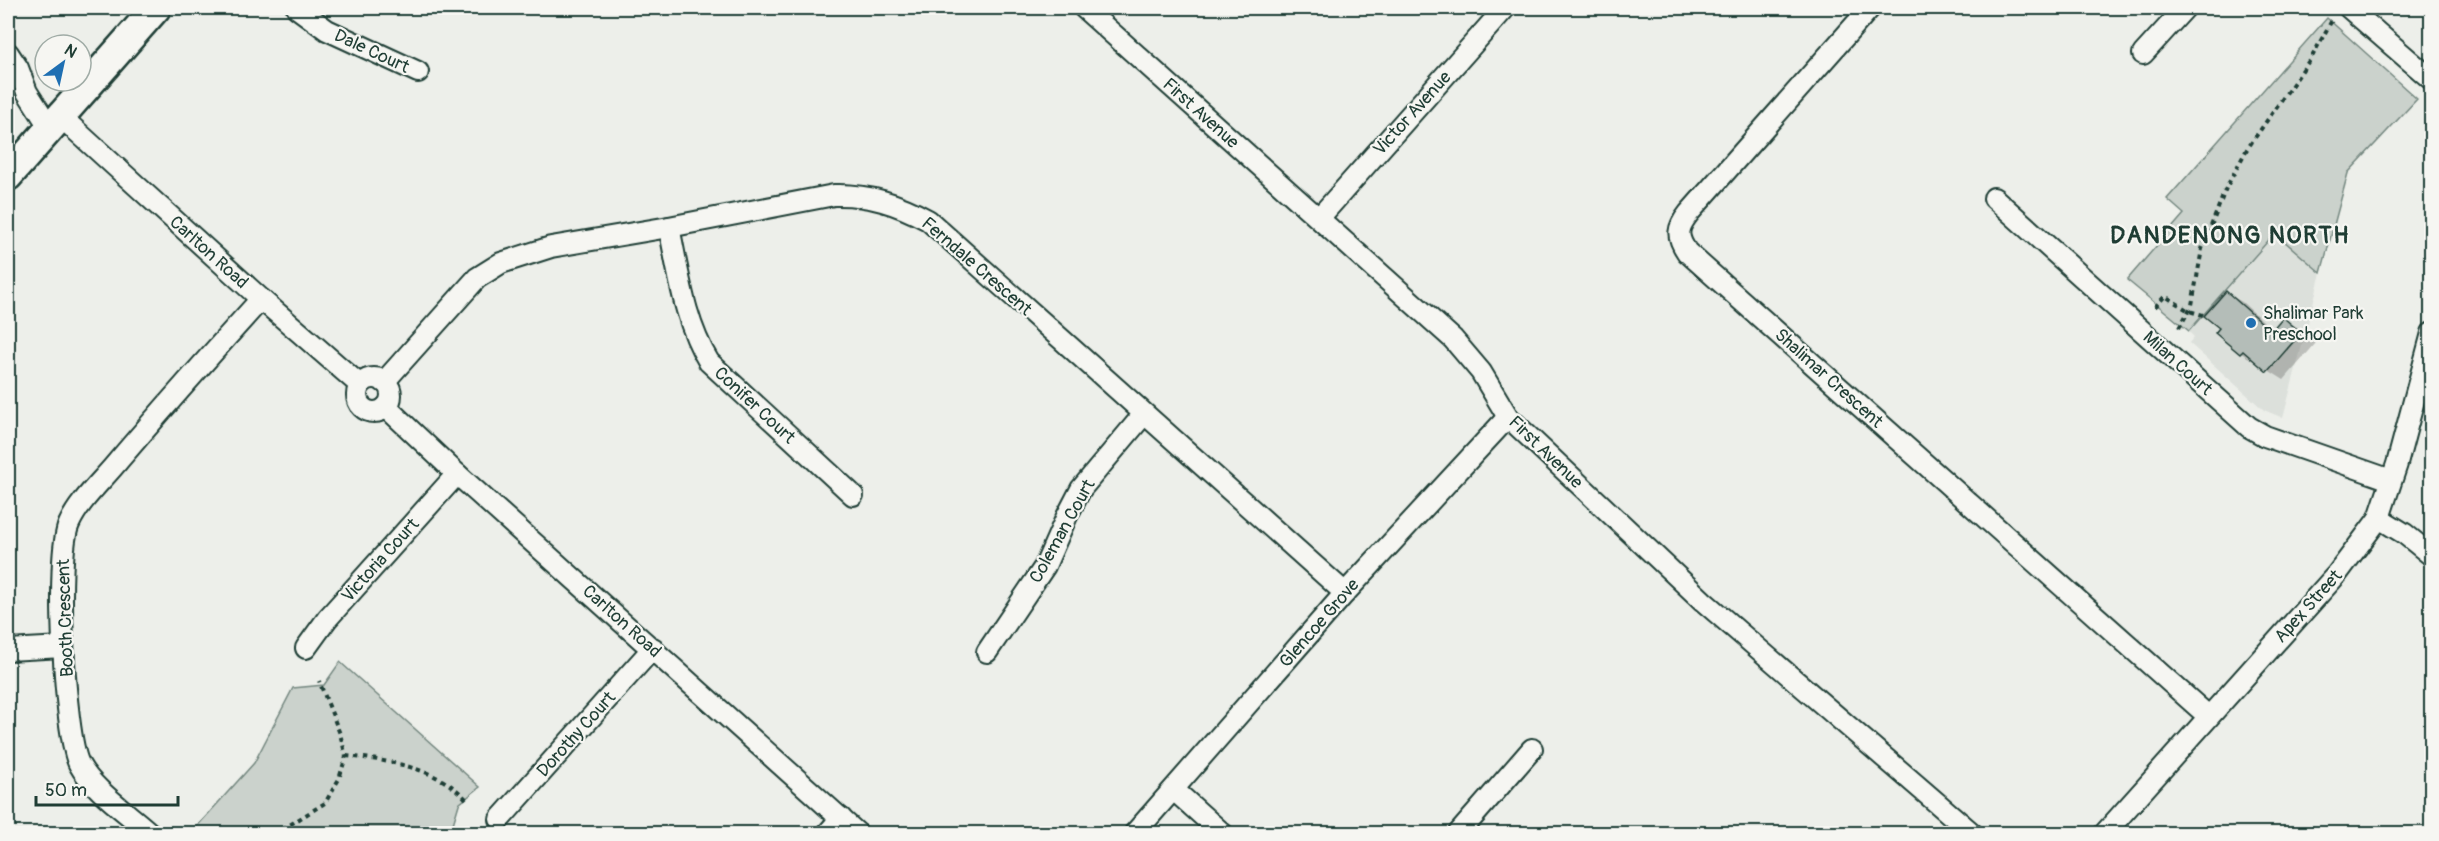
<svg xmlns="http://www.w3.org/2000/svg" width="2439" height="841" font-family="Pangolin,sans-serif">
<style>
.built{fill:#dce0db}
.green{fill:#cbd2cc;stroke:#758880;stroke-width:1.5}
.shadow{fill:#0003}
.building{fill:#b4bdb8;stroke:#1f3d34;stroke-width:1.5}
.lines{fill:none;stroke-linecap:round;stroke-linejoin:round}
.street-casing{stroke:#1f3d34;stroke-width:24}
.secondary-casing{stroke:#1f3d34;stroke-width:33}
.path{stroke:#1f3d34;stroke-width:4;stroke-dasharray:4.5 4.5;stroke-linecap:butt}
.street{stroke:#f6f6f2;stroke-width:20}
.secondary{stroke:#f6f6f2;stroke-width:28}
.poi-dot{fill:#1f6fb2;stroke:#f6f6f2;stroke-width:2}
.labels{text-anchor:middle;stroke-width:4.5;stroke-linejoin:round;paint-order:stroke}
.street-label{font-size:18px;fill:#1f3d34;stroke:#f6f6f2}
.poi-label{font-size:18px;fill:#1f3d34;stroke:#f6f6f2;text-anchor:start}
.district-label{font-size:24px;font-weight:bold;letter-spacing:1.5px;fill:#1f3d34;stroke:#f6f6f2}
</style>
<rect width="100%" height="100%" fill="#edefea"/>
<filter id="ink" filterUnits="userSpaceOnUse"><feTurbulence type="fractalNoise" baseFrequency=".0167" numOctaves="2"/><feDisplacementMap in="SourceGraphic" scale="12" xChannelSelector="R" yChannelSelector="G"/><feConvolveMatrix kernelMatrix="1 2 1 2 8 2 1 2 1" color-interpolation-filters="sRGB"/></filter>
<g filter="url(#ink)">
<path class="built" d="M2275,233L2321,273L2283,418L2264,410L2189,343L2194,337L2189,332Z"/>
<g class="green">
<path d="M2327,18L2417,99L2348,173L2321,273L2275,233L2189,331L2127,280L2184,214L2167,199Z"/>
<path d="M340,662L480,787L459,804L453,824L439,834L191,833L254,763L293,688L324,685Z"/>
</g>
<path class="shadow" d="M2226,293L2242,302L2273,330L2283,319L2299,328L2316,343L2284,380L2241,353L2217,332L2221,328Z"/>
<path class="building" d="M2226,291L2271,331L2283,317L2301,333L2267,372L2243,351L2240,354L2215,333L2219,328L2204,316Z"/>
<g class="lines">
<g class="street-casing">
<g id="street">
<path d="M297,8L327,30L418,72"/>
<path d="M1084,8L1453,339L1481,372L1508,417L1703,601L1973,834"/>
<path d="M1870,8L1689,213C1677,228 1676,236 1687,252L2208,716"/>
<path d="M2349,8L2432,80"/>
<path d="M8,53L18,68L27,92L50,128"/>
<path d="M2143,54L2185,8"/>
<path d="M60,116L261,299L360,385"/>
<path d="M1994,198L2249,427L2265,436L2391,480"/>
<path d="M1319,218L1505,8"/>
<path d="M669,227C679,274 684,321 709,362L853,495"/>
<circle cx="374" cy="395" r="17"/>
<path d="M384,382L477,278L501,263L551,247L669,227L834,195C869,194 898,204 928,220L1345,593"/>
<path d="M386,407L457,474L858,834"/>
<path d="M2379,518L2405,534L2432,556"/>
<path d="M306,648L327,619L457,474"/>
<path d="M8,650L63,647"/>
<path d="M987,652L1045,566L1067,516L1081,489L1144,414"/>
<path d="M1174,790L1223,834"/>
<path d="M500,819L653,648"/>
<path d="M151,834C128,813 93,790 79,764C64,734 55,555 69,524C79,501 103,480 119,460C166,405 213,352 261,299"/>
<path d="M827,834L841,818"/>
<path d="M1134,834L1345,593L1508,417"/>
<path d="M1458,834L1532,749"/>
<path d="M2104,834L2337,574L2379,518L2397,464L2432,333"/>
</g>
</g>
<g class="secondary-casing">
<path id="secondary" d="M8,176L156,8"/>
</g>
<g class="path">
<path d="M2155,307L2165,296L2189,311L2203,315"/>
<path d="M2179,328L2192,305L2202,249L2226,188L2247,149L2313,55L2332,20"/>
<path d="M346,756C387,760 439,768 467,800"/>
<path d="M275,834L325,803L339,779L346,756L340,734L319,681"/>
</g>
<use href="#street" class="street"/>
<use href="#secondary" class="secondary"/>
</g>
</g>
<circle class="poi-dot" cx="2251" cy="323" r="6"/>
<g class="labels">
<g class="street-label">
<text transform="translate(372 51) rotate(25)" y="6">Dale Court</text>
<text transform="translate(1201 113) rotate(42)" y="6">First Avenue</text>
<text transform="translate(1412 113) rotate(-48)" y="6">Victor Avenue</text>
<text transform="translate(209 252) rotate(42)" y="6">Carlton Road</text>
<text transform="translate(977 266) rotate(41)" y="6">Ferndale Crescent</text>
<text transform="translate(2178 363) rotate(42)" y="6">Milan Court</text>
<text transform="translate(1829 378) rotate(42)" y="6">Shalimar Crescent</text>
<text transform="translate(755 405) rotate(43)" y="6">Conifer Court</text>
<text transform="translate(1546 452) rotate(44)" y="6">First Avenue</text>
<text transform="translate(1062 531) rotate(-61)" y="6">Coleman Court</text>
<text transform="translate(380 560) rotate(-48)" y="6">Victoria Court</text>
<text transform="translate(2308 606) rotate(-48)" y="6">Apex Street</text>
<text transform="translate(65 618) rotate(-92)" y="6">Booth Crescent</text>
<text transform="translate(622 621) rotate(42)" y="6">Carlton Road</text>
<text transform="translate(1319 623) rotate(-49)" y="6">Glencoe Grove</text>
<text transform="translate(576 734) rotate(-48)" y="6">Dorothy Court</text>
</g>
<g class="poi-label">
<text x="2263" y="319">Shalimar Park<tspan x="2263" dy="21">Preschool</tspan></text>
</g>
<g class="district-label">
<text x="2230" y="243">DANDENONG NORTH</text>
</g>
</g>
<rect width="2439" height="841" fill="none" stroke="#f6f6f2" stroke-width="30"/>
<rect x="15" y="15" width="2409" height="811" fill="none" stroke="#1f3d34" stroke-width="2" filter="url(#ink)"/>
<g transform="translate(63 63) rotate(33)"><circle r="28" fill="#f6f6f2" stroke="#a0aca6" stroke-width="1.5"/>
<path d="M0-4.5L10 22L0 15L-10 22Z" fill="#1f6fb2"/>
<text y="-9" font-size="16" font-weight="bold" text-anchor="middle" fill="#1f3d34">N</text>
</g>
<path d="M36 796v9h142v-9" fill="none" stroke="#1f3d34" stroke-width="3"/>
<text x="45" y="796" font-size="18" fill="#1f3d34" stroke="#f6f6f2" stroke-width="4.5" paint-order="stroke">50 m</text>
</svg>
